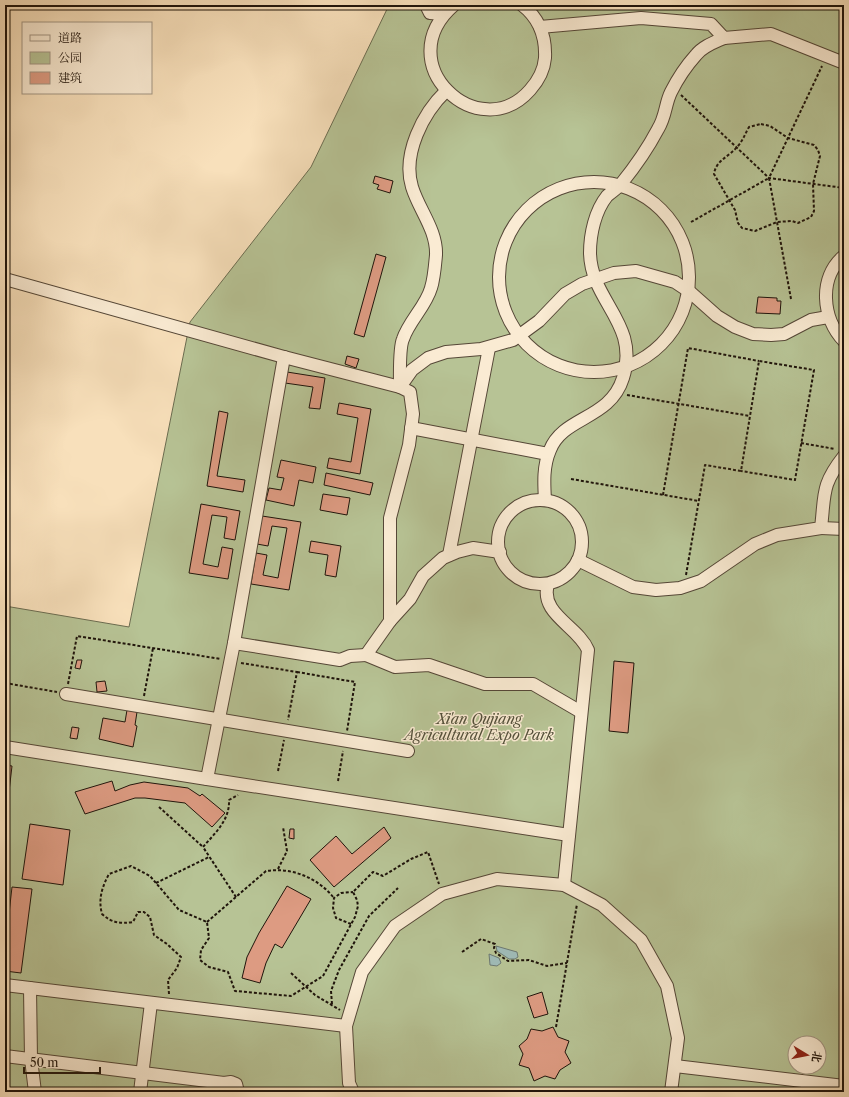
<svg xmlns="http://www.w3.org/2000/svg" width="849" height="1097" font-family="'Libre Caslon Text','Noto Serif SC',serif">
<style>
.green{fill:#b7c395;stroke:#6b6c50;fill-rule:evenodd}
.water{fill:#9fbbb7;stroke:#6c7872}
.building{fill:#dd9b82;stroke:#1f140b}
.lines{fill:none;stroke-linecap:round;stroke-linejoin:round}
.minor-casing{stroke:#554737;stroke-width:14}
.path{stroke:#1f140b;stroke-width:2;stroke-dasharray:3 2;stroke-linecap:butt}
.minor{stroke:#faebd3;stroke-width:12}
.labels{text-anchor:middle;stroke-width:3;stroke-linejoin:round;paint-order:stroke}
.park-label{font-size:14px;font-style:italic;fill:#54513b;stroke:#faebd3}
</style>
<rect width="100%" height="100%" fill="#f8e0bb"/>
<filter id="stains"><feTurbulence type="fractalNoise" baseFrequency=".005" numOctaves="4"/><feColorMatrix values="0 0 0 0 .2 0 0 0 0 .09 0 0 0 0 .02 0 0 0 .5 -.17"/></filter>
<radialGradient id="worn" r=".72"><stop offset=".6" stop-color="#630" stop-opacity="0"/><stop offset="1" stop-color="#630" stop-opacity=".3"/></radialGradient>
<path class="green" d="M389,5H806L844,9V1092H5V606L129,627L190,322L311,167ZM795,1043H819V1067H795Z"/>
<g class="water">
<path d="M496,946L517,952L518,957L515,959H509L497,951Z"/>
<path d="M489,954L499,958L501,963L497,966L490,965Z"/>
</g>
<g class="building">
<path d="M375,176L393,181L390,193L377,189L379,185L373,183Z"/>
<path d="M376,254L386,257L364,337L354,334Z"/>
<path d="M758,297L777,298V301H781L780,314L756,313Z"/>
<path d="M347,356L359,359L356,368L345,364Z"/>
<path d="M287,372L325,378L320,409L309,408L313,387L285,383Z"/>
<path d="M339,403L371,409L360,474L327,468L329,458L351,462L358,418L337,414Z"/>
<path d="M219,411L228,413L217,476L245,480L243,492L207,486Z"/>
<path d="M281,460L316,467L313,483L299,480L294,506L266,500L269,488L281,490L284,478L277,477Z"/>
<path d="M326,473L373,483L370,495L324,485Z"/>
<path d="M323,494L350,498L347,515L320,510Z"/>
<path d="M201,504L240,511L235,540L224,538L227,517L212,515L203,564L218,567L222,547L233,549L228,579L189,573Z"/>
<path d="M262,516L301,522L289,590L251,584L256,553L267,555L263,575L278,578L287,528L272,526L268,546L257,544Z"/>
<path d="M311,541L341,546L336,577L325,575L328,555L309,552Z"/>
<path d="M77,660H82L80,669L75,668Z"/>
<path d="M614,661L634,663L628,733L609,731Z"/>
<path d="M105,681L107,691L97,692L96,682Z"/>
<path d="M127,710L137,712L135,725L137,726L133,747L99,739L103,718L125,722Z"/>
<path d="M72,727L79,728L77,739L70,738Z"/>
<path d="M5,765L12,766L5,826Z"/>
<path d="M112,781L115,791L130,785L144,782L188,788L200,796L202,794L225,813L212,827L185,803L145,798H135L85,814L75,792Z"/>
<path d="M30,824L70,830L63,885L22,879Z"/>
<path d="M384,827L391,838L334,887L310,860L336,836L352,854Z"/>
<path d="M290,829H294V839L289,838Z"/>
<path d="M5,878L9,879L5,910Z"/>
<path d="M287,886L311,899L282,948L275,944L266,963L260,983L242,978L247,957L259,933Z"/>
<path d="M12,887L32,889L21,973L5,971V949Z"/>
<path d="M542,992L548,1014L534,1018L527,997Z"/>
<path d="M553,1027L558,1037L569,1041L565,1052L571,1063L560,1070L555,1079L545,1076L534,1081L529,1068L519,1065L523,1054L519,1046L527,1039L531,1029L542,1031Z"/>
</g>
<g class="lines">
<g class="minor-casing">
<g id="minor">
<path d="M426,5L430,13L443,14"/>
<path d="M454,5C387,63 479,148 530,90C538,81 544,70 545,58C546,37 539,18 522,5"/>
<path d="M540,27L641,18L711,24L724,38L771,34L844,63"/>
<path d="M446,91C423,113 402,154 412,187C419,210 437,230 436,255C435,266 434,279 431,288C426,306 409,321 403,339C399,348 400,375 400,387L410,392L413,414L409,445L390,518V621L366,655L395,667L429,665L485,684H533L581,712"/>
<circle cx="594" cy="277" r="95"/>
<path d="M844,256C818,277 822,319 844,341"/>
<path d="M5,279L284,357L400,387L412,370L428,358L446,352L481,349L513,340L539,321L565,294L582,284L614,273L636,271L675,282L690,292L717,316L735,327L753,334L771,335L784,334L811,320L828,317"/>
<path d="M284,357L234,643L207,779L569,835"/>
<path d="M411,428L548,454"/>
<path d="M545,500C544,483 543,466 550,450C563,416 610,420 623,378C640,323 591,302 590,253C590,234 595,211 607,196C611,192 617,189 621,184C634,168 648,148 658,129C666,116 665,104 671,92C677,80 687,65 696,55C703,46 715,42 724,38"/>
<circle cx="540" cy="542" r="42"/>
<path d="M821,528L844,529"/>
<path d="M449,555L489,348"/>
<path d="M578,560L633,587L656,590L680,588L701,581L755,544L777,535L821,528C825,494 821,485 844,456"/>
<path d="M548,584C539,614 578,626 588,650L564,885"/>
<path d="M390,621L410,599L423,576L443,558L457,552L473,548L500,552"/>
<path d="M234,643L340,660L350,656L366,655"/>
<path d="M66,694L408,751"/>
<path d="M5,747L207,779"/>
<path d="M5,985L346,1026"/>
<path d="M30,988L31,1059L35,1092"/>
<path d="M5,1056L224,1083L231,1082L236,1084L238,1092"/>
<path d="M675,1066L844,1086"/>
<path d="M140,1092L151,1003"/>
<path d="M353,1092L349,1083L346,1026L362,972L395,926L442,894L497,879L564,885L602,905L641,940L667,986L678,1038L671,1092"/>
</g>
</g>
<g class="path">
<path d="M681,95L769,178L844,188"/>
<path d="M761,124L770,126L788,138L814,145L818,150L820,156L813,184L814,211L811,217L798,223L792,221L777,222L755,231L742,228L738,223L735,210L714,174C716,160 729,157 738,146C743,140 745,134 749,127Z"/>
<path d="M691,222L769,178"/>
<path d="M791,299L769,178L822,66"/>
<path d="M627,395L750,416"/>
<path d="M801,443L835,449"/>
<path d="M571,479L699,501"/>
<path d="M663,495L688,348L759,361"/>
<path d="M686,575L705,465L741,471L759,361L814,370L795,480L741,471"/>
<path d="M241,663L297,672L288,720"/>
<path d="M297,672L355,682L347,731"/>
<path d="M5,683L57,692"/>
<path d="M68,684L77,636L221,659"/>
<path d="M144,696L153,648"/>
<path d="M278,771L284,740"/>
<path d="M338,781L343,751"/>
<path d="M159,807L203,847"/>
<path d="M278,869L287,851L283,827"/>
<path d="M156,883L209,857"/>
<path d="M236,897L203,847C215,833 230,820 229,800L238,795"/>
<path d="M207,922L266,871C292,867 318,878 334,898"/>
<path d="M351,924L336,918L333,908L334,898L341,893L353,892"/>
<path d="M462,952L481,939L495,944L494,948L496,953L508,961L529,960L547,966L567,963"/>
<path d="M291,973L315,995L340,1010"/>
<path d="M169,994L168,980L177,968L181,957L167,944L154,935L150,917L144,912H138L133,922C120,924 112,923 102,914C98,899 102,887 109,874L131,866L150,876L179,910L207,922L209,938L201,950L200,960L209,967L228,972L235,991L291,996L323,976L355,917L358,906L357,900L353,892L373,872L383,876L411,859L428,852L439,884"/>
<path d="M332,1004L331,991L339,970L369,916L398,888"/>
<path d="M556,1027L577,904"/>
</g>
<use href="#minor" class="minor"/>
</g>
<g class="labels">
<g class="park-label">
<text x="479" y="724">Xi'an Qujiang<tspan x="479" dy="16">Agricultural Expo Park</tspan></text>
</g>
</g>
<rect width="849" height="1097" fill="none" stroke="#f8e0bb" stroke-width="20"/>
<rect x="6" y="6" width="837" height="1085" fill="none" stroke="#1f140b" stroke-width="2"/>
<rect x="10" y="10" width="829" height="1077" fill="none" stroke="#1f140b"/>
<rect x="22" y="22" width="130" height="72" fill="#faebd3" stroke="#a29583"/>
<rect x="30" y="35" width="20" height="6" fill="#faebd3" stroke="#a29583"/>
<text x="58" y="42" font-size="12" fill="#1f140b">道路</text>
<rect x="30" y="52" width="20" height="12" fill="#b7c395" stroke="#a29583"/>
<text x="58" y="62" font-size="12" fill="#1f140b">公园</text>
<rect x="30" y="72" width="20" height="12" fill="#dd9b82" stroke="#a29583"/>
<text x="58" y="82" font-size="12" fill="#1f140b">建筑</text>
<g transform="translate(807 1055) rotate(100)"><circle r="19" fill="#faebd3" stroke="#a29583"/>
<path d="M0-3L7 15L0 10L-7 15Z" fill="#8f2418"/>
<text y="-6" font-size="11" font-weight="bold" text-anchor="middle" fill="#1f140b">北</text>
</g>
<path d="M24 1067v6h76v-6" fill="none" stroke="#1f140b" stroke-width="2"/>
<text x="30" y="1067" font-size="12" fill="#1f140b" stroke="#faebd3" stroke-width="3" paint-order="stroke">50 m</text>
<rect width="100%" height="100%" filter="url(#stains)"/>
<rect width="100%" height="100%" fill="url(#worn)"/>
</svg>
